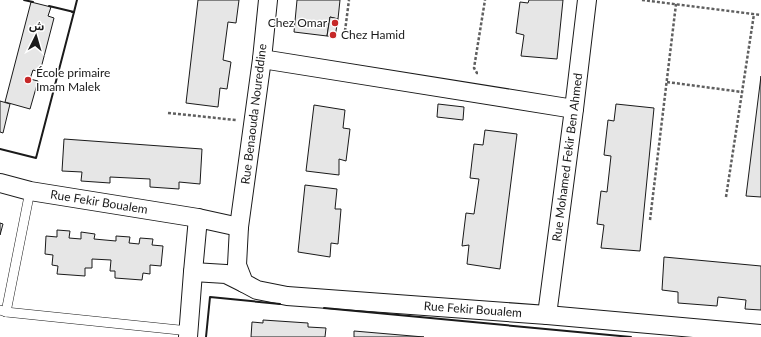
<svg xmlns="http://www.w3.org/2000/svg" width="761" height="337" font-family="Lato,'Noto Sans Arabic',sans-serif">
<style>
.building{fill:#e6e6e6;stroke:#1a1a1a}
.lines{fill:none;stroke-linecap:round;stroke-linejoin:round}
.service-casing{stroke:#1a1a1a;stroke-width:10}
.minor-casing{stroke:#1a1a1a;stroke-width:20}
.path{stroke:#5f5f5f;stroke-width:2.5;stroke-dasharray:3 2;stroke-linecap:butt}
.service{stroke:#fff;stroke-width:9}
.minor{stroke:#fff;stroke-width:18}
.wall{stroke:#1a1a1a;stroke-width:2}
.poi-dot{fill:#c62828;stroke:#fff;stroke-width:1.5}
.labels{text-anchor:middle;stroke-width:3;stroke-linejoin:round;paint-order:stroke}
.poi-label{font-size:12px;fill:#1a1a1a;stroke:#fff;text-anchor:start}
.street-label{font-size:12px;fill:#1a1a1a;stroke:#fff}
</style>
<rect width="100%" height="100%" fill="#fff"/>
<g class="building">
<path d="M198,0H239L236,23L228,22L223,60L231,62L227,89L220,88L218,107L186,103Z"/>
<path d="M297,0H340L338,19L330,17L327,36L294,32Z"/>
<path d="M529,0H563L557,59L521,56L524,35L516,33L520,2L528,3Z"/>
<path d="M31,2L51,7L48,16L54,18L40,72L33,70L30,79L38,81L30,109L5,102Z"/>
<path d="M330,17L338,19L335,37L327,36Z"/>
<path d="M761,76V197L746,196Z"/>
<path d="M0,101L10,104L3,133L0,132Z"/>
<path d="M438,104L464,107L463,120L437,117Z"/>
<path d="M616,104L654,108L640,251L601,248L604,225L597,224L601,191L607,192L611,156L604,155L608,120L614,121Z"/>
<path d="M314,105L345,110L343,128L350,129L346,161L339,159V175L306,171Z"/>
<path d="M485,130L517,134L500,269L467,264L469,245L462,246L466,213L474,214L479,179L470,178L474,144L483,145Z"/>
<path d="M64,139L202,149L200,184L179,182V189L150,187V179L110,177V183L81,181L82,172L62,171Z"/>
<path d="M305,185L337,189L335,209H341L338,244L331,243L330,257L298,252Z"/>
<path d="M0,223L3,224L0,235Z"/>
<path d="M57,230L70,231L69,238L81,239V232L95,234L94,239L116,241V236L130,237L129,243L139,244L140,238L153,239L152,245L163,246L161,266L150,265V274L143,273L142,280L115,278V271H110L111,260L92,259V268H85V276L57,274L58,266L52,265L53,255L45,254L46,236L57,237Z"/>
<path d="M664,257L761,266V310L745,309L746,300L718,297L717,306L678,303V292L662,290Z"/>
<path d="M263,320L308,323V327L326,328L325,337H251L252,322L263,323Z"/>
<path d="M354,331L424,337H354Z"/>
</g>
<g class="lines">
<g class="service-casing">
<g id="service">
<path d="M0,310L6,312L189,331"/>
<path d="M6,312L30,191"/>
</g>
</g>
<g class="minor-casing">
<g id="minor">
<path id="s1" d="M268,0L262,59L239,227L237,265L244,283L257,290L287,296L547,315L761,334"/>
<path d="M262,59L574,109"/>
<path id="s2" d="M0,183L30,191L198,218L239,227"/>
<path d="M193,272L226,274L244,283"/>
<path id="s3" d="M547,315L574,109L587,0"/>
<path d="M188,337L193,272L198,218"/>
</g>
</g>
<g class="path">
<path d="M642,0L761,15"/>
<path d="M345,31L349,0"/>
<path d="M478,73H477L474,68L485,0"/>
<path d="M667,82L742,92"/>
<path d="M168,113L236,120"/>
<path d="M726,197L754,14"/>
<path d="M650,220L676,4"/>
</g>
<use href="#service" class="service"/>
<use href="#minor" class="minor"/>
<g class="wall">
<path d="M24,0L33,2"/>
<path d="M72,12H74L77,0"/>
<path d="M0,149L36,158L74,12L49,6"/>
<path d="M324,308L631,337"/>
<path d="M206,337L210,297L280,304"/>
</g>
</g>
<g class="poi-dot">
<circle cx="335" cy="23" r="4"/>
<circle cx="333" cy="35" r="4"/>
<circle cx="28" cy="80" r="4"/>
</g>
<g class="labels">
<g class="poi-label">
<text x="327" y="27" text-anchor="end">Chez Omar</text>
<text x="341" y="39">Chez Hamid</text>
<text x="36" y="77">École primaire<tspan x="36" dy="14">Imam Malek</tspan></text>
</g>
<g class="street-label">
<text transform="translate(254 114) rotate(-83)" y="4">Rue Benaouda Noureddine</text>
<text dy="4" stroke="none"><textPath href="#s3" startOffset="159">Rue Mohamed Fekir Ben Ahmed</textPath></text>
<text dy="4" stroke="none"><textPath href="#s2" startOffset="101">Rue Fekir Boualem</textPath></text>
<text dy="4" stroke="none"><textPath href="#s1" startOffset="518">Rue Fekir Boualem</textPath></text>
</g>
</g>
<g transform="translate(36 36) rotate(5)" stroke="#ffffff" stroke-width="3" paint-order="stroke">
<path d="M0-3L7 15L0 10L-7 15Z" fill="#1a1a1a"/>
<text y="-6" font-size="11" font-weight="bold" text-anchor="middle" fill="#1a1a1a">ش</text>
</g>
</svg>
